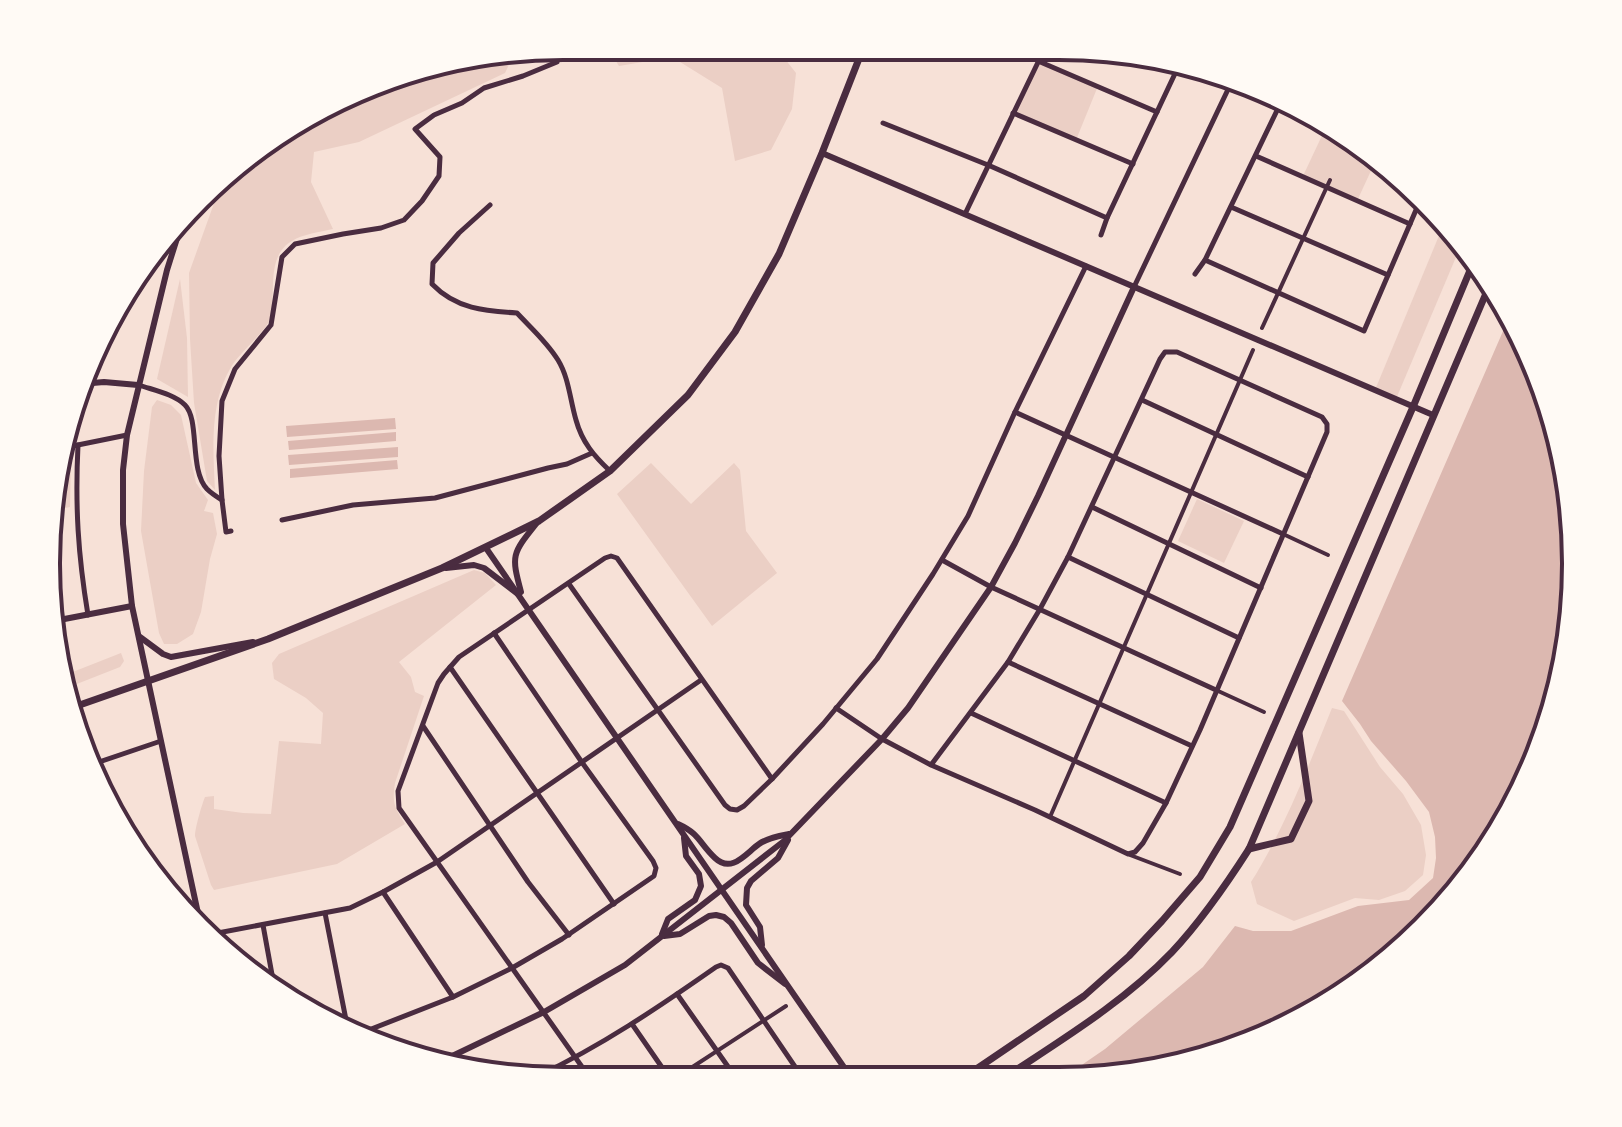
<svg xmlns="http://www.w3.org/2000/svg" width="1622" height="1127" font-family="Arial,sans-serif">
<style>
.green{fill:#ebcfc5}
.water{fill:#dcb8b0}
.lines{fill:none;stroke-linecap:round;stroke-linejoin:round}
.pedestrian{stroke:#4a2c40;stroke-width:4}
.minor{stroke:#4a2c40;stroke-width:5}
.tertiary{stroke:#4a2c40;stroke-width:6}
.secondary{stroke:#4a2c40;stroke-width:7}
.rim{fill:none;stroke:#4a2c40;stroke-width:4}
</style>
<rect width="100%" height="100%" fill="#f7e1d7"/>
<g class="green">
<path d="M607,47L778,50L796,73L792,109L771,150L735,161L722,88L672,57L619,66Z"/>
<path d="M515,52L505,73L359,142L314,152L311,182L333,229C320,232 303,234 292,241C264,257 278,296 269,321C265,331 241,352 233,364C209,401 213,448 215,490L207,481L194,403L190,339L189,273L222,181L276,133L429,64Z"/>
<path d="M1038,61L1098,86L1076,140L1013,113Z"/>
<path d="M1326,127L1375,162L1357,201L1303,176Z"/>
<path d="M1443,226L1459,250L1396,399L1375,390Z"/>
<path d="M180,279L187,338L188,397L157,379Z"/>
<path d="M157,400L171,405L181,415L196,483L208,500L204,511L213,513L217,534L210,559L201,612L193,634L177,644H164L159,633L141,531L144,471L152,407Z"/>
<path d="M65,452L71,454L70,507L51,511L50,496L62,453Z"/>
<path d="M651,463L691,504L734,463L740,470L746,531L777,573L712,626L617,494Z"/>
<path d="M1197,499L1244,521L1224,563L1178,541Z"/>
<path d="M474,570L485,573L496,585L399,662L411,677L415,692L424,696L395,783C392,803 394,807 405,824L337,864L214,890L211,885L195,836C195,828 202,804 205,797L214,796V809L243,813L271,814L279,741L321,744L323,713L306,698L274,679L272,663L279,654Z"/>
<path d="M121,653L124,661L120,667L64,689L60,677Z"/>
<path d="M1332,708L1344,711L1380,767L1403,794L1421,825L1426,855L1423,875L1405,891L1379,900L1355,898L1294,921L1257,904L1251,882C1285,828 1308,767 1332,708Z"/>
</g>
<g class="water">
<path d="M1507,322L1537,366L1576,564L1536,762L1424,930L1288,1027L1159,1071L1070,1073L1105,1049L1203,967L1235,926L1253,931H1291L1358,906L1409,900L1433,878L1436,858L1435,837L1429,812L1406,781L1371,741L1360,724L1342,701Z"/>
<path d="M395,418L396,429L287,437L286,426Z"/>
<path d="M396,432V441L289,450L288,441Z"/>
<path d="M398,447V457L289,465L288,455Z"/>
<path d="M397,460L398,469L290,478V469Z"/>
</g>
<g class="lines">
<g class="pedestrian">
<path d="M1262,328L1330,180"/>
<path d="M1283,534L1328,555"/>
<path d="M1216,690L1264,712"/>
<path d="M1050,817L1253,350"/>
<path d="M1130,855L1180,874"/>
<path d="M674,1079L786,1006"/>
</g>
<g class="minor">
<path d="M1038,61L1157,112"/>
<path d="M1244,85L1303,110"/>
<path d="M1013,113L1133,164"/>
<path d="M883,123L988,165L1107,218L1180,63"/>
<path d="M1256,156L1410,224"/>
<path d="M490,205L459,233L433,263L432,284C456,309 485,311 517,313C531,328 547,342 558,360C569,378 570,400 576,420C582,442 594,456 610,471"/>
<path d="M1231,207L1388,275"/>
<path d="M965,214L1042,54"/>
<path d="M1101,235L1107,218"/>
<path d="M1205,260L1364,331L1422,196"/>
<path d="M1195,274L1205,260L1283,98"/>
<path d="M1134,287L1232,81"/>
<path d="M83,383L92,355"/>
<path d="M139,385C153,390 174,394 185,405C200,420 189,470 207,489C211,493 217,497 222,500"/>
<path d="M1142,400L1308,477"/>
<path d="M1015,412L1283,534"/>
<path d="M78,445C75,506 78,555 88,615"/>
<path d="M63,448L127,435"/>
<path d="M1092,507L1261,588"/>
<path d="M282,520L353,505L435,498L548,468L567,464L592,453"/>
<path d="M231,531L226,532L222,500L219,456L222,401L235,369L271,325L282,257L295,244L343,234L381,228L404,220L422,201L439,176L440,157L415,129L434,115L462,103L484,88L523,76L557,62"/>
<path d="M1068,557L1239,638"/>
<path d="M942,560L991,587L1216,690"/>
<path d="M569,584L725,805L730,809L737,810L744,806L772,779L823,724L877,659L933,574L968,516L1015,412L1086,266"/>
<path d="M1008,662L1192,746"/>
<path d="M450,667L614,904"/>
<path d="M836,708L882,739L931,765L1035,810L1128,854L1135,852L1143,843L1166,803L1200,730L1327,432V424L1322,417L1177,352H1165L1160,359L1068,557L1040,609L1008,662L931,765"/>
<path d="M971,713L1166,803"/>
<path d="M423,726L528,882L569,935"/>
<path d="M90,765L161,741"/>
<path d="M383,892L453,997"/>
<path d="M325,913L348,1030"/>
<path d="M263,925L273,980"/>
<path d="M207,935L350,908L383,892L437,862L701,680"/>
<path d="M677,994L736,1078"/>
<path d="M632,1024L670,1079"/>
<path d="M356,1035L453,997L512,968L562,939L654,876L656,868L653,861L581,761L494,633"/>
<path d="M538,1076C601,1046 659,1007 716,967L721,965L728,968L802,1077"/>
<path d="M592,1081L399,808L398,791L438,683L444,674L459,657L605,558L611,556L617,558L772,779"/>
</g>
<g class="tertiary">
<path d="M822,153L1433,415"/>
<path d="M185,213L167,270L127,435L123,470V524L132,606L202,932"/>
<path d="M81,384L104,382L138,385"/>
<path d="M486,548L850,1076"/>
<path d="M446,568L474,565L484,568L518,594L521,592C511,555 512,554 536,524"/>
<path d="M54,621L132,606"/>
<path d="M140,637L163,654L171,657L253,642"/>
<path d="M678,824C700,834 699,843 715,858C732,874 746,853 759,844C767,838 779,836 789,834"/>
<path d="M662,934L668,919L695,900L701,886L699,874L686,856L684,838"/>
<path d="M664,936L680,934L709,916L716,915L724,917L731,923L758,963L785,984"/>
<path d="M762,945L760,927L746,905L747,888L751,881L778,858L788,840"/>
<path d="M448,1058L544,1012L625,965L784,841L882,739L908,708L991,587L1015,543L1038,496L1134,287"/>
</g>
<g class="secondary">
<path d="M71,708L268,639L442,568L539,521L610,471L688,395L735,332L779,254L822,153L862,51"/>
<path d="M1249,849L1291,839L1309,801L1299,733"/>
<path d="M969,1074L1084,996L1129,956L1162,921L1200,877L1230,827L1413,407L1471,268"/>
<path d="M1010,1074C1066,1037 1125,1001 1172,952C1202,920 1226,885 1249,849L1487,291"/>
</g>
</g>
<path d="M0 0H1622V1127H0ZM563 60H1059A503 503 0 0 1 1562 563V564A503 503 0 0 1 1059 1067H563A503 503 0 0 1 60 564V563A503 503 0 0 1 563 60Z" fill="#fffaf5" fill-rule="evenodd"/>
<path class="rim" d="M563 60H1059A503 503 0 0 1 1562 563V564A503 503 0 0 1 1059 1067H563A503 503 0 0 1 60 564V563A503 503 0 0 1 563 60Z"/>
</svg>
